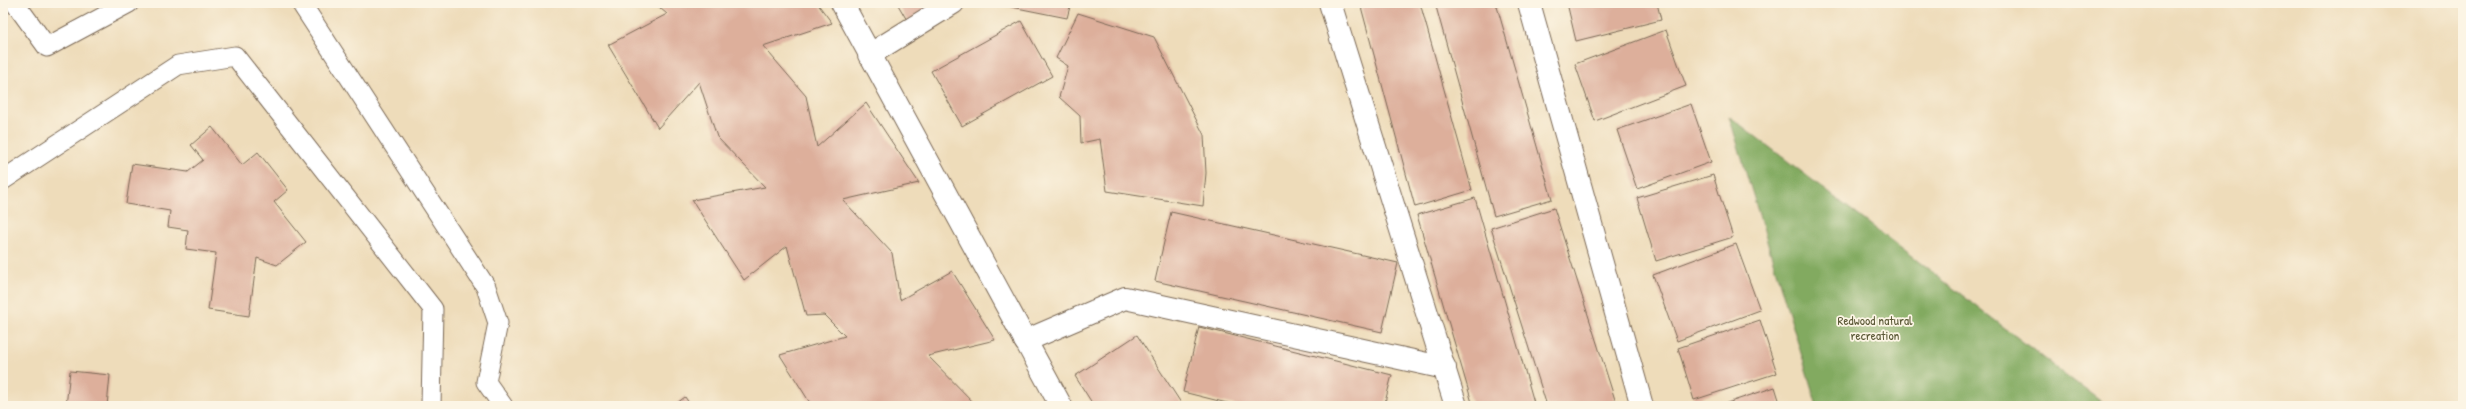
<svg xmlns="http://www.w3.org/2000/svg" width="2466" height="409" font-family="'Patrick Hand',sans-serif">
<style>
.forest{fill:#82aa60;stroke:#5e6a3f}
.building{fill:#ddaf9b}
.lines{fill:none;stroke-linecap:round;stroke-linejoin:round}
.lane-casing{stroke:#7a6855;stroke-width:21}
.street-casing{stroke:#7a6855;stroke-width:24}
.lane{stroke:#fff;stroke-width:19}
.street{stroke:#fff;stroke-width:22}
.labels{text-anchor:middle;stroke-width:3.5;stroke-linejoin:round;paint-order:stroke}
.park-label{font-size:13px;fill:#5a5836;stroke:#fcf5e5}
</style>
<rect width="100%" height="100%" fill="#fcf5e5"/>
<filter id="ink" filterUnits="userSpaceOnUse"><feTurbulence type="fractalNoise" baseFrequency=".025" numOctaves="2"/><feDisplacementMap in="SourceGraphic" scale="8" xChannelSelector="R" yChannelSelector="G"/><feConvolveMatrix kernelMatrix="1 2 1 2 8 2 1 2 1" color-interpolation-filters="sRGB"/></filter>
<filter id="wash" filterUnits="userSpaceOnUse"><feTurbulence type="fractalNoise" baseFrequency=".012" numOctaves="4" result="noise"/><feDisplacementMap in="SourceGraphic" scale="16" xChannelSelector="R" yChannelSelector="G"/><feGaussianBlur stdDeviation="0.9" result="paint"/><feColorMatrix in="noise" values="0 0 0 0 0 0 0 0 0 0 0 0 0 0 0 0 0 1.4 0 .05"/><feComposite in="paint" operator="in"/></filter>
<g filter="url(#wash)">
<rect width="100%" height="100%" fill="#eedcba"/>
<path class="forest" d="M1729,116L2079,385L2107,406H1817Z"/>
<g id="blocks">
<g class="building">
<path d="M654,3H817L832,23L763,46L806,96L817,147L866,103L919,183L843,200L892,253L900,300L952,271L995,340L928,356L977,406H812L780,355L845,336L824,315L806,316L787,246L744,280L692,200L765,187L717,137L699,82L658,128L608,45L667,14Z"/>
<path d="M897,3H939L908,22Z"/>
<path d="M1003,3H1071L1067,18L1002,5Z"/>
<path d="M1360,3H1420L1472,190L1415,207Z"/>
<path d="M1435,3H1496L1552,199L1494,216Z"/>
<path d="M1567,3H1657L1661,20L1576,41Z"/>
<path d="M1078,13L1154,37L1204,135L1206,173L1203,206L1107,191L1100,139L1081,143L1080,116L1059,97L1068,66L1056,58Z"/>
<path d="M1021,21L1052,76L962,126L931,71Z"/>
<path d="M1666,30L1686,86L1595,121L1575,64Z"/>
<path d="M1691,104L1711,162L1637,189L1617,130Z"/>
<path d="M212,127L242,165L258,152L288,190L274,202L306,242L277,265L257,258L249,316L208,310L216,253L186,249L188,230L168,227L170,211L126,204L132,164L188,172L203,160L191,145Z"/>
<path d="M1713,175L1733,237L1656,261L1637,198Z"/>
<path d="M1475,198L1535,406H1473L1417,215Z"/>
<path d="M1554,208L1617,406H1547L1491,228Z"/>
<path d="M1171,212L1398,263L1382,332L1155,281Z"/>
<path d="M1736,244L1760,310L1677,341L1653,275Z"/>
<path d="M1760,320L1777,373L1694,400L1678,348Z"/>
<path d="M1199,327L1392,375L1384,406H1239L1183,392Z"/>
<path d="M1137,335L1183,406H1094L1075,376Z"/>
<path d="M70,371L110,375L107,406H66Z"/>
<path d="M1775,387L1781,406H1718Z"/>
<path d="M685,397L691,406H673Z"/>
</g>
</g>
</g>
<g filter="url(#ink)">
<use href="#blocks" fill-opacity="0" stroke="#7a6855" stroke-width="1"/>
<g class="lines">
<g class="lane-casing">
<g id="lane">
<path d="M15,3L47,47L129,3"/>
<path d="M301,3L486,287L498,323L486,382L503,406"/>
<path d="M3,180L178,65L235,56L433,309L431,406"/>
</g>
</g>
<g class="street-casing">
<g id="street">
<path d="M842,3L1061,406"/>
<path d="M1330,3L1456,406"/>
<path d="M1529,3L1642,406"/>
<path d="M869,55L953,3"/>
<path d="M1025,341L1125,298L1445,368"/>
</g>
</g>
<use href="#lane" class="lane"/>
<use href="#street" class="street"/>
</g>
</g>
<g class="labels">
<g class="park-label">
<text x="1875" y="325">Redwood natural<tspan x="1875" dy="15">recreation</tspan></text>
</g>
</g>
<rect width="2466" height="409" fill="none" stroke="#fcf5e5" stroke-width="16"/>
</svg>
